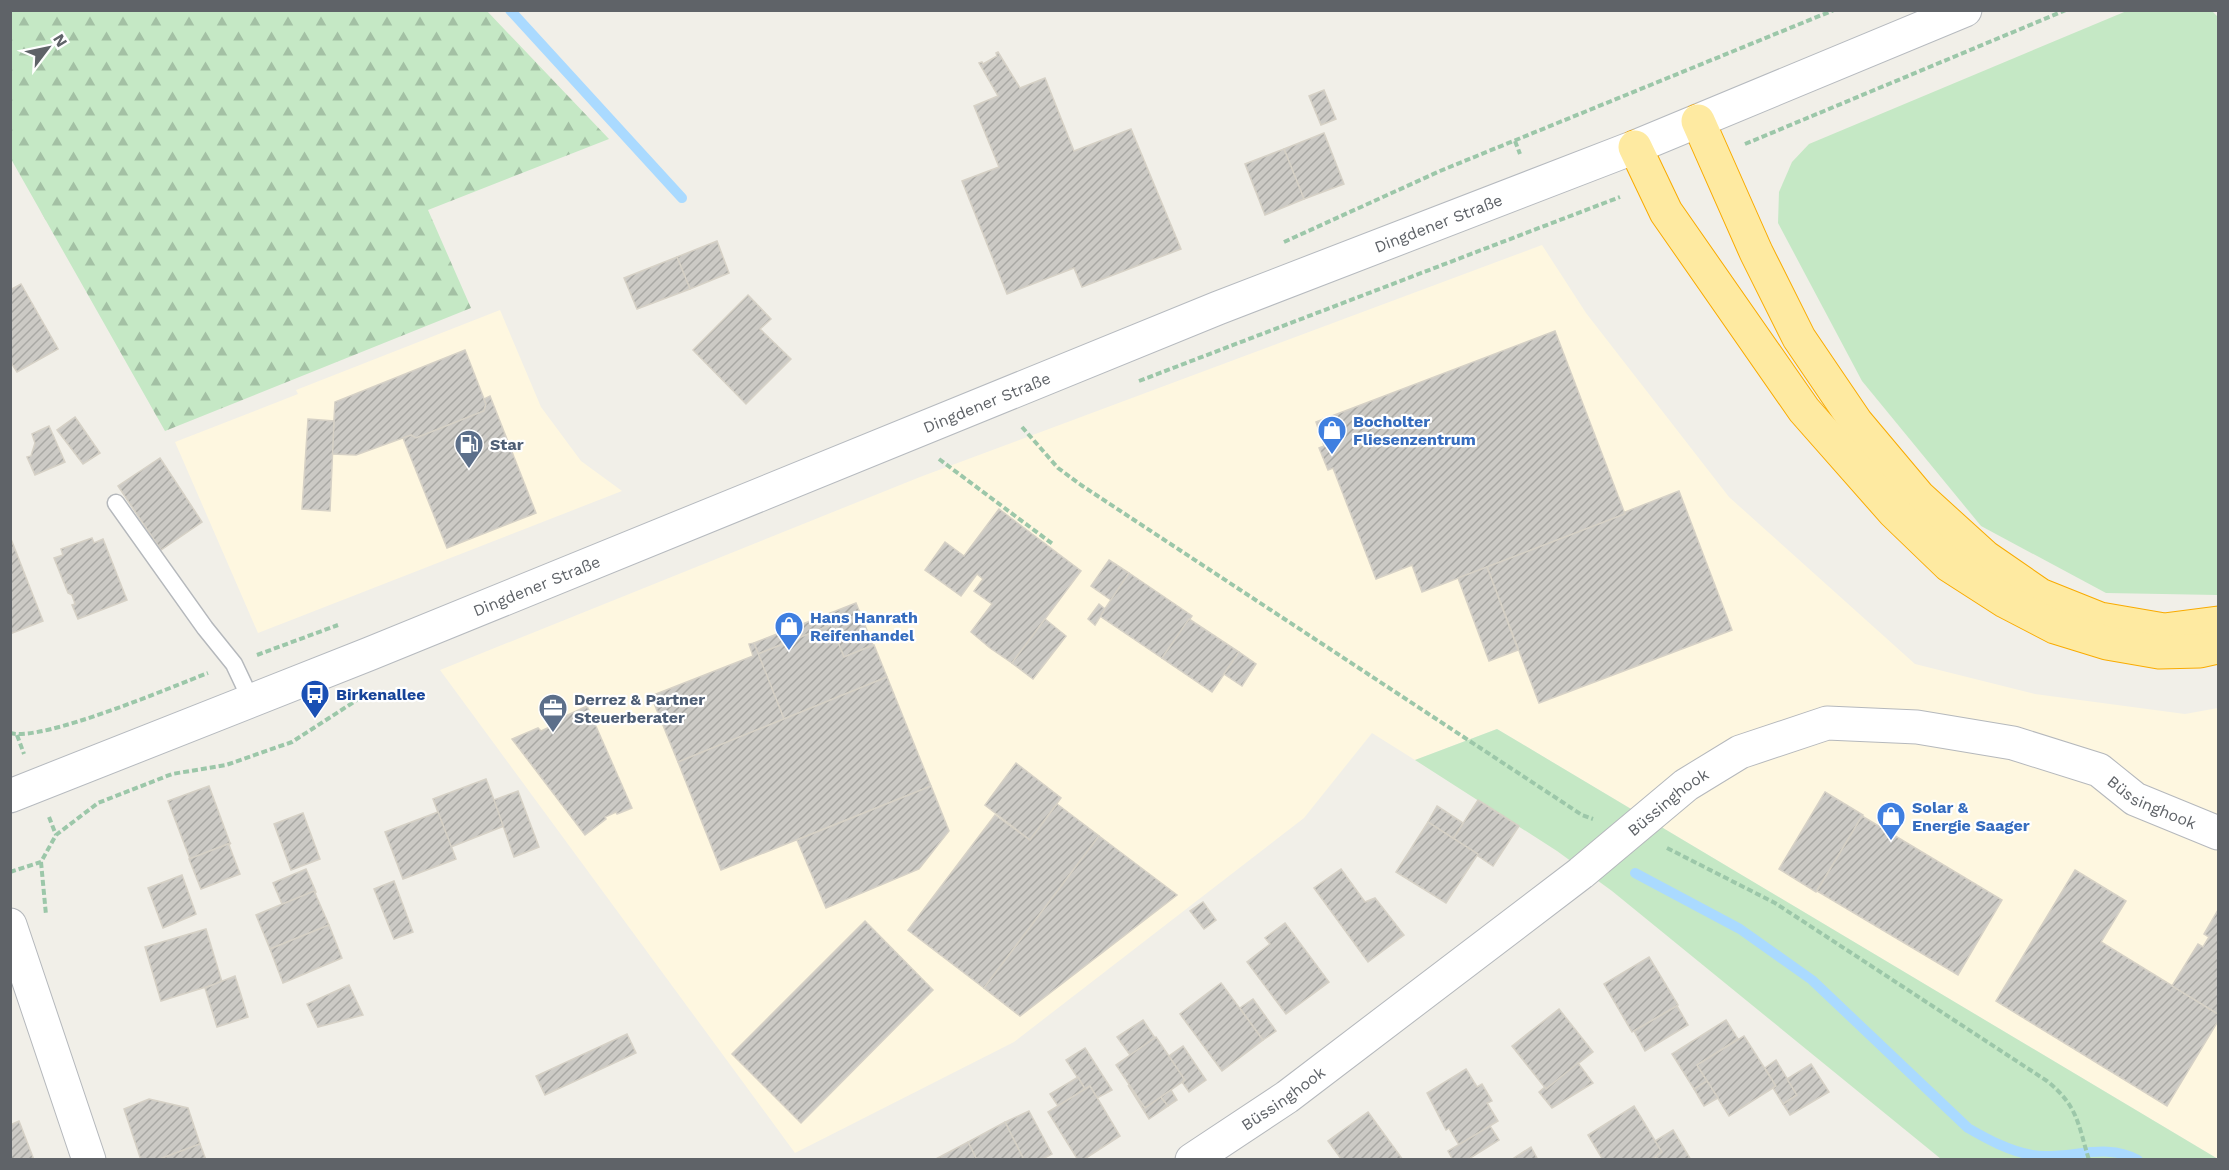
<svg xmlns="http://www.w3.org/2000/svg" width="2229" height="1170" font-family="'Work Sans',sans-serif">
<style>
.commercial{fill:#fef7e0}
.grass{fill:#c5e8c5}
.forest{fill:url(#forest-firs)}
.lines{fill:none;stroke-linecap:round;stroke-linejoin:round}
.stream{stroke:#aadaff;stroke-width:10}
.building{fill:url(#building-hatch);stroke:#d6d1c6;stroke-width:1.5}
.service-casing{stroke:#b5b8bc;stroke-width:19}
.minor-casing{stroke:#b5b8bc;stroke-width:35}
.tertiary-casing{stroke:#b5b8bc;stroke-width:35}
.secondary-casing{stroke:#b6babf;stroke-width:35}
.trunk-casing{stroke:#f9ab00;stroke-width:35}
.path{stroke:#9cc7a9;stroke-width:4;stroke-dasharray:6 3;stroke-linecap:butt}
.service{stroke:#fff;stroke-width:16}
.minor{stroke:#fff;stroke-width:33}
.tertiary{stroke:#fff;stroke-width:33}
.secondary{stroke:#fff;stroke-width:33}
.trunk{stroke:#feeaa1;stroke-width:33}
.labels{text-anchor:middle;stroke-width:4.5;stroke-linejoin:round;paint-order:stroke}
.street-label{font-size:16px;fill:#5f6368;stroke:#fff}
.shop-label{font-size:16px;font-weight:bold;fill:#366cbe;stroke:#fff;text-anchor:start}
.service-label{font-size:16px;font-weight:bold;fill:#4e5e75;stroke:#fff;text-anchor:start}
.transit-label{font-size:16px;font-weight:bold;fill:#164399;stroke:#fff;text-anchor:start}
</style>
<defs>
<pattern id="forest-firs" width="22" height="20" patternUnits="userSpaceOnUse" patternTransform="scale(1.5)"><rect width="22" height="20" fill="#c5e8c5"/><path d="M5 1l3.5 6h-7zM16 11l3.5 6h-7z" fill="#a3c0a4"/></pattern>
<pattern id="building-hatch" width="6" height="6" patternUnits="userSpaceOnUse" patternTransform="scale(1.5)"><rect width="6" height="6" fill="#cccac5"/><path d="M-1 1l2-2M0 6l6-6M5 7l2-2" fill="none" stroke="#a9a8a4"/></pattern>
</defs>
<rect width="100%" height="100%" fill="#f1efe8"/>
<g class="commercial">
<path d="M1542,245L1586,313L1729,497L1915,664L2035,694L2185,714L2218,708V1159L1497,729L1415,760L1372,733L1304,818L1014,1042L795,1153L440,670L920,477Z"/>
<path d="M500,310L541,407L581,461L622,491L258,633L175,442L298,394L296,390Z"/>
</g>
<g class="grass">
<path d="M2129,10L2212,11L2218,17V595L2106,593L1981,526L1862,381L1778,223L1779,192L1792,162L1809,144Z"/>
<path d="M1497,729L2218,1159H1941L1612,891L1557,851L1415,760Z"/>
</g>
<path class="forest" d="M10,11H487L609,139L428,210L471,308L165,431L11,159Z"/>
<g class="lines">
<g class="stream">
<path d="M510,10L682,198"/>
<path d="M1635,873L1740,929L1812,980L1968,1128C1987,1139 2009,1151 2032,1155C2067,1161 2105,1141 2138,1160"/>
</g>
</g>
<g class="building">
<path d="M998,52L1020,88L1045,78L1074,151L1131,129L1181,249L1082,287L1074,268L1007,294L962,181L999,167L974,106L998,96L979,63L982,62L983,64L997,56L996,53Z"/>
<path d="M1324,90L1336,119L1321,125L1309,96Z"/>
<path d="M1324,133L1344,184L1304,199L1284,149Z"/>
<path d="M1284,149L1304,199L1265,215L1245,164Z"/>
<path d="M717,241L729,273L690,289L677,257Z"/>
<path d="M677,257L690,289L637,309L624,278Z"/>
<path d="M21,284L58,349L17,372L10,361V290Z"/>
<path d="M748,295L771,319L760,329L791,359L746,404L693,350Z"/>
<path d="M1555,331L1625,514L1422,592L1412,565L1376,579L1333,468L1328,470L1319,448L1324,446L1316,422Z"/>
<path d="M465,350L486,404L484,411L416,438L411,435L356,455L332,454L335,402Z"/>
<path d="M490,396L536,513L447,548L403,438L411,435L416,438L484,411L486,404L484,399Z"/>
<path d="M75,417L100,453L83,464L57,430Z"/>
<path d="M308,419L334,421L330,511L302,509Z"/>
<path d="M49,426L65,462L35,475L27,457L31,456L35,443L32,434Z"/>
<path d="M160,458L202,522L161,550L118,486Z"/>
<path d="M1679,491L1732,630L1539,703L1487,567L1625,514V512Z"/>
<path d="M999,509L1081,571L1012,663L990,648L971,632L992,604L974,591L983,579L977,574L961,596L925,570L945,542L964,556Z"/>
<path d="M92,538L94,543L103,539L127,600L78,619L72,605L75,604L72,595L68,593L54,558L63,555L61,549Z"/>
<path d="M11,539L43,621L10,634V540Z"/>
<path d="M1109,560L1129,573L1111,600L1091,586Z"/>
<path d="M1487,567L1518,650L1489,661L1458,578Z"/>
<path d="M1129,573L1192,616L1162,658L1100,616Z"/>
<path d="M856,603L873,645L844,657L831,625L758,654L754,643Z"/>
<path d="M1099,604L1105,609L1095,625L1088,619Z"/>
<path d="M1045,619L1066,636L1033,679L1012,663Z"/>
<path d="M1189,619L1239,652L1212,692L1162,658Z"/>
<path d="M831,625L844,657L874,645L887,677L784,719L758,654Z"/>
<path d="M754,643L784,719L678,762L651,696L753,656L749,644Z"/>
<path d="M1239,652L1256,664L1242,686L1224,674Z"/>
<path d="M887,677L931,786L721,870L678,762Z"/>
<path d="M587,706L632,808L617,814L616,812L605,817L606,819L585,835L512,739L538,728L541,731L563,721L561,718Z"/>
<path d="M1016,763L1061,798L1030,840L985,805Z"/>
<path d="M486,779L504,826L451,847L433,799Z"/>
<path d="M209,786L230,843L190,859L168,801Z"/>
<path d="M931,786L949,831L919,869L826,908L797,840Z"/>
<path d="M518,791L539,847L514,857L494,800Z"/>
<path d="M1825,792L1863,815L1816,892L1779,869Z"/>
<path d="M1478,800L1519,826L1493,866L1453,839Z"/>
<path d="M1057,804L1099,836L984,988L908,930L995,815L1030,840Z"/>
<path d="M1437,806L1463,823L1453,839L1428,822Z"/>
<path d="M438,812L456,859L403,879L385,832Z"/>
<path d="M303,813L320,859L291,870L274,824Z"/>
<path d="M1862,816L2002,900L1958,975L1817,891Z"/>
<path d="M1428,822L1478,854L1446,903L1396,872Z"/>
<path d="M1099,836L1177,895L1020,1016L984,988Z"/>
<path d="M231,843L229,845L240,874L201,889L189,859Z"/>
<path d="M306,869L316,892L282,904L273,883Z"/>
<path d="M1341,869L1365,902L1375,898L1404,935L1368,962L1314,888Z"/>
<path d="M2075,870L2126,901L2101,942L2218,1014V1021L2167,1106L1996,1001Z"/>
<path d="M182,875L196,914L163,928L148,888Z"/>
<path d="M394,881L413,932L394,939L374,889Z"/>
<path d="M314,891L329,925L270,949L256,915Z"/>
<path d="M1203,902L1216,920L1204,929L1190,911Z"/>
<path d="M2218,910V1014L2172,986L2198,944L2203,947L2209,937L2204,934Z"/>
<path d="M865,921L933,990L801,1123L732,1054Z"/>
<path d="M1285,923L1329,982L1286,1014L1247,962L1270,944L1265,938Z"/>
<path d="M329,925L342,958L283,983L270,949Z"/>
<path d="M206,929L222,982L161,1001L145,947Z"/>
<path d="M1649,957L1678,1005L1632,1032L1604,984Z"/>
<path d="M235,976L248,1017L217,1027L205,988Z"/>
<path d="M1221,983L1263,1040L1222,1071L1180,1014Z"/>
<path d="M349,985L363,1015L318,1027L307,1004Z"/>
<path d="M1253,999L1276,1031L1263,1040L1240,1008Z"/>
<path d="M1677,1006L1688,1025L1645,1051L1634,1031Z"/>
<path d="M1559,1009L1593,1052L1546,1089L1512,1046Z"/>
<path d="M1143,1020L1155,1038L1130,1055L1117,1037Z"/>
<path d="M1726,1020L1738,1039L1697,1065L1707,1081L1694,1089L1672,1054Z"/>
<path d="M627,1034L636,1053L545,1095L536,1076Z"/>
<path d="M1744,1036L1776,1086L1729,1116L1697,1065Z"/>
<path d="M1156,1037L1185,1080L1145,1108L1116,1065Z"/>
<path d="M1183,1046L1206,1080L1189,1092L1182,1082L1185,1080L1169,1056Z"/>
<path d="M1085,1048L1112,1090L1097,1098L1090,1086L1085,1089L1066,1060Z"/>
<path d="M1776,1060L1797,1095L1783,1104L1773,1088L1776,1086L1765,1068Z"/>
<path d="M1578,1063L1593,1083L1552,1108L1539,1092L1545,1087L1546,1089Z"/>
<path d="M1811,1064L1829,1092L1790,1115L1783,1104L1797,1095L1787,1079Z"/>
<path d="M1466,1069L1477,1087L1482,1084L1492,1101L1487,1103L1498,1121L1459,1145L1449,1128L1446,1130L1427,1093Z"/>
<path d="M1078,1077L1085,1089L1058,1106L1050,1094Z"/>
<path d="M1707,1081L1718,1098L1704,1106L1694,1089Z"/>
<path d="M1128,1085L1145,1108L1161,1097L1168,1106L1149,1119Z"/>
<path d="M1090,1086L1120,1136L1083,1160H1078L1048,1112Z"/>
<path d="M1171,1090L1177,1100L1168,1106L1161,1097Z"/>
<path d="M149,1099L188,1108L200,1144L157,1160H141L124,1109Z"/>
<path d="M1634,1106L1662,1152L1651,1160H1603L1588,1135Z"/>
<path d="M1029,1111L1052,1154L1041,1160H1024L1005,1122Z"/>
<path d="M1368,1112L1403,1160H1342L1328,1141Z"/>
<path d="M19,1121L34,1160H10V1125Z"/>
<path d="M1005,1122L1024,1160H977L968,1142Z"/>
<path d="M1490,1126L1499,1140L1467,1160H1453L1448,1151Z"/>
<path d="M1673,1130L1691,1160H1658L1656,1156L1662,1152L1655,1141Z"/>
<path d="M968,1142L977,1160H934Z"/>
<path d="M200,1144L206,1160H157Z"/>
<path d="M1531,1147L1538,1160H1511Z"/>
</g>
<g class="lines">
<g class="service-casing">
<path id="service" d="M116,503L205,628L234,664L251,700"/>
</g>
<g class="minor-casing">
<g id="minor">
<path id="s1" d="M1192,1160L1287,1097L1581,873L1686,785L1740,752L1827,723L1917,727L2013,743L2099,770L2135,799L2218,833"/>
</g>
</g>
<g class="tertiary-casing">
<path id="tertiary" d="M10,925L89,1160"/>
</g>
<g class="secondary-casing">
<g id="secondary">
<path id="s2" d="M10,796L369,654L1218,308L1635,147L1965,10"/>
</g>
</g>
<g class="trunk-casing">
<g id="trunk">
<path d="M1698,121L1756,252L1799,338L1856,422L1919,497L1985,557L2040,595L2100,619L2164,630L2218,623"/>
<path d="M1635,147L1666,212L1804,410L1894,512L1949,565L2005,601L2055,627L2107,643L2159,652L2200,651L2218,647"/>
</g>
</g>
<g class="path">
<path d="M1515,141L1520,154"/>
<path d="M1745,144L2066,10"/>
<path d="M1284,242L1440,171L1834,10"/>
<path d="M1139,381L1620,197"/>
<path d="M1022,427L1058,468L1081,485L1582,815L1593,819"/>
<path d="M939,459L1054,545"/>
<path d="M257,655L338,625"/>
<path d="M10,733C43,742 171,687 208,673"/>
<path d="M17,735L24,754"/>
<path d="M49,817L56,835"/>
<path d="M1667,848L1775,903L2047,1081C2078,1106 2078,1124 2089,1160"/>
<path d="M41,862L46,915"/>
<path d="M10,872L41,862L56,835L98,803L172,774L226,765L292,742L360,698"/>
</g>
<use href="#service" class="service"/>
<use href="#minor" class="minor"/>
<use href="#tertiary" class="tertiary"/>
<use href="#secondary" class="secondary"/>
<use href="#trunk" class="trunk"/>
</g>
<defs>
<g id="shop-pin" transform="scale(1.5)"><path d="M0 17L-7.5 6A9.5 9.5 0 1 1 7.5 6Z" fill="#3f7fe0" stroke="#fff"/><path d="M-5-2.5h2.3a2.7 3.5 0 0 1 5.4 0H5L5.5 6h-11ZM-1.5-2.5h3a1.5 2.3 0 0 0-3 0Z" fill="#fff"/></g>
<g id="fuel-pin" transform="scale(1.5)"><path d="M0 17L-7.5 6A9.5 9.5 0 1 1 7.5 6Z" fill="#5c6f8a" stroke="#fff"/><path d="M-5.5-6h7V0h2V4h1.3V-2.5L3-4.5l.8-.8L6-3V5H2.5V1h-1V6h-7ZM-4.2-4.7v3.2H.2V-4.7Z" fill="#fff"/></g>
<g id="bus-pin" transform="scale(1.5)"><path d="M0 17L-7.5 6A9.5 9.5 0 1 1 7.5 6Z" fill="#1a4fb4" stroke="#fff"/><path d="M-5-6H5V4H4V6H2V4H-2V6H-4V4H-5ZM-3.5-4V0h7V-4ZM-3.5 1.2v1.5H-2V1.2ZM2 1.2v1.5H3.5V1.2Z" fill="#fff"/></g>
<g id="office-pin" transform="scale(1.5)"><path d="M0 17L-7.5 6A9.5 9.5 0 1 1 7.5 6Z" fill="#5c6f8a" stroke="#fff"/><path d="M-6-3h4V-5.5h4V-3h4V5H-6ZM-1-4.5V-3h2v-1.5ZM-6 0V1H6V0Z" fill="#fff"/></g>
</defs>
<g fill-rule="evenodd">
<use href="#shop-pin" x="1332" y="430"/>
<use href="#fuel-pin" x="469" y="444"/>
<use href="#shop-pin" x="789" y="626"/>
<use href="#bus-pin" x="315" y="694"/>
<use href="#office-pin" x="553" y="708"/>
<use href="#shop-pin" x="1891" y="816"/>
</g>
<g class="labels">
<g class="street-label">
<text dy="6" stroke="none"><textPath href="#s2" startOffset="1539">Dingdener Straße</textPath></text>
<text dy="6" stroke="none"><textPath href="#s2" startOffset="1053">Dingdener Straße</textPath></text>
<text dy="6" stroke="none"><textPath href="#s2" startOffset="567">Dingdener Straße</textPath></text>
<text dy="6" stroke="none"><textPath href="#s1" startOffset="1116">Büssinghook</textPath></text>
<text dy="6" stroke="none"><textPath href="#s1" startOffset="596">Büssinghook</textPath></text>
<text dy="6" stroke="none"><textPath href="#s1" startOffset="110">Büssinghook</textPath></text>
</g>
<g class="shop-label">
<text x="1353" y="427">Bocholter<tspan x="1353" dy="18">Fliesenzentrum</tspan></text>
<text x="810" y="623">Hans Hanrath<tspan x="810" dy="18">Reifenhandel</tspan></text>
<text x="1912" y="813">Solar &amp;<tspan x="1912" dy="18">Energie Saager</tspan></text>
</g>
<g class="service-label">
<text x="490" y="450">Star</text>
<text x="574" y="705">Derrez &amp; Partner<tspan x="574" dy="18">Steuerberater</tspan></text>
</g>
<g class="transit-label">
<text x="336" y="700">Birkenallee</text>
</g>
</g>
<rect width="2229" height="1170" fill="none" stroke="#5f6368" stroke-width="24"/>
<g transform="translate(48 48) rotate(58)" stroke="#ffffff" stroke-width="4.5" paint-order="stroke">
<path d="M0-4.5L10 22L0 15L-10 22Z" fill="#5f6368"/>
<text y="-9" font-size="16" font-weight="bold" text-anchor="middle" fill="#5f6368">N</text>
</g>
</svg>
